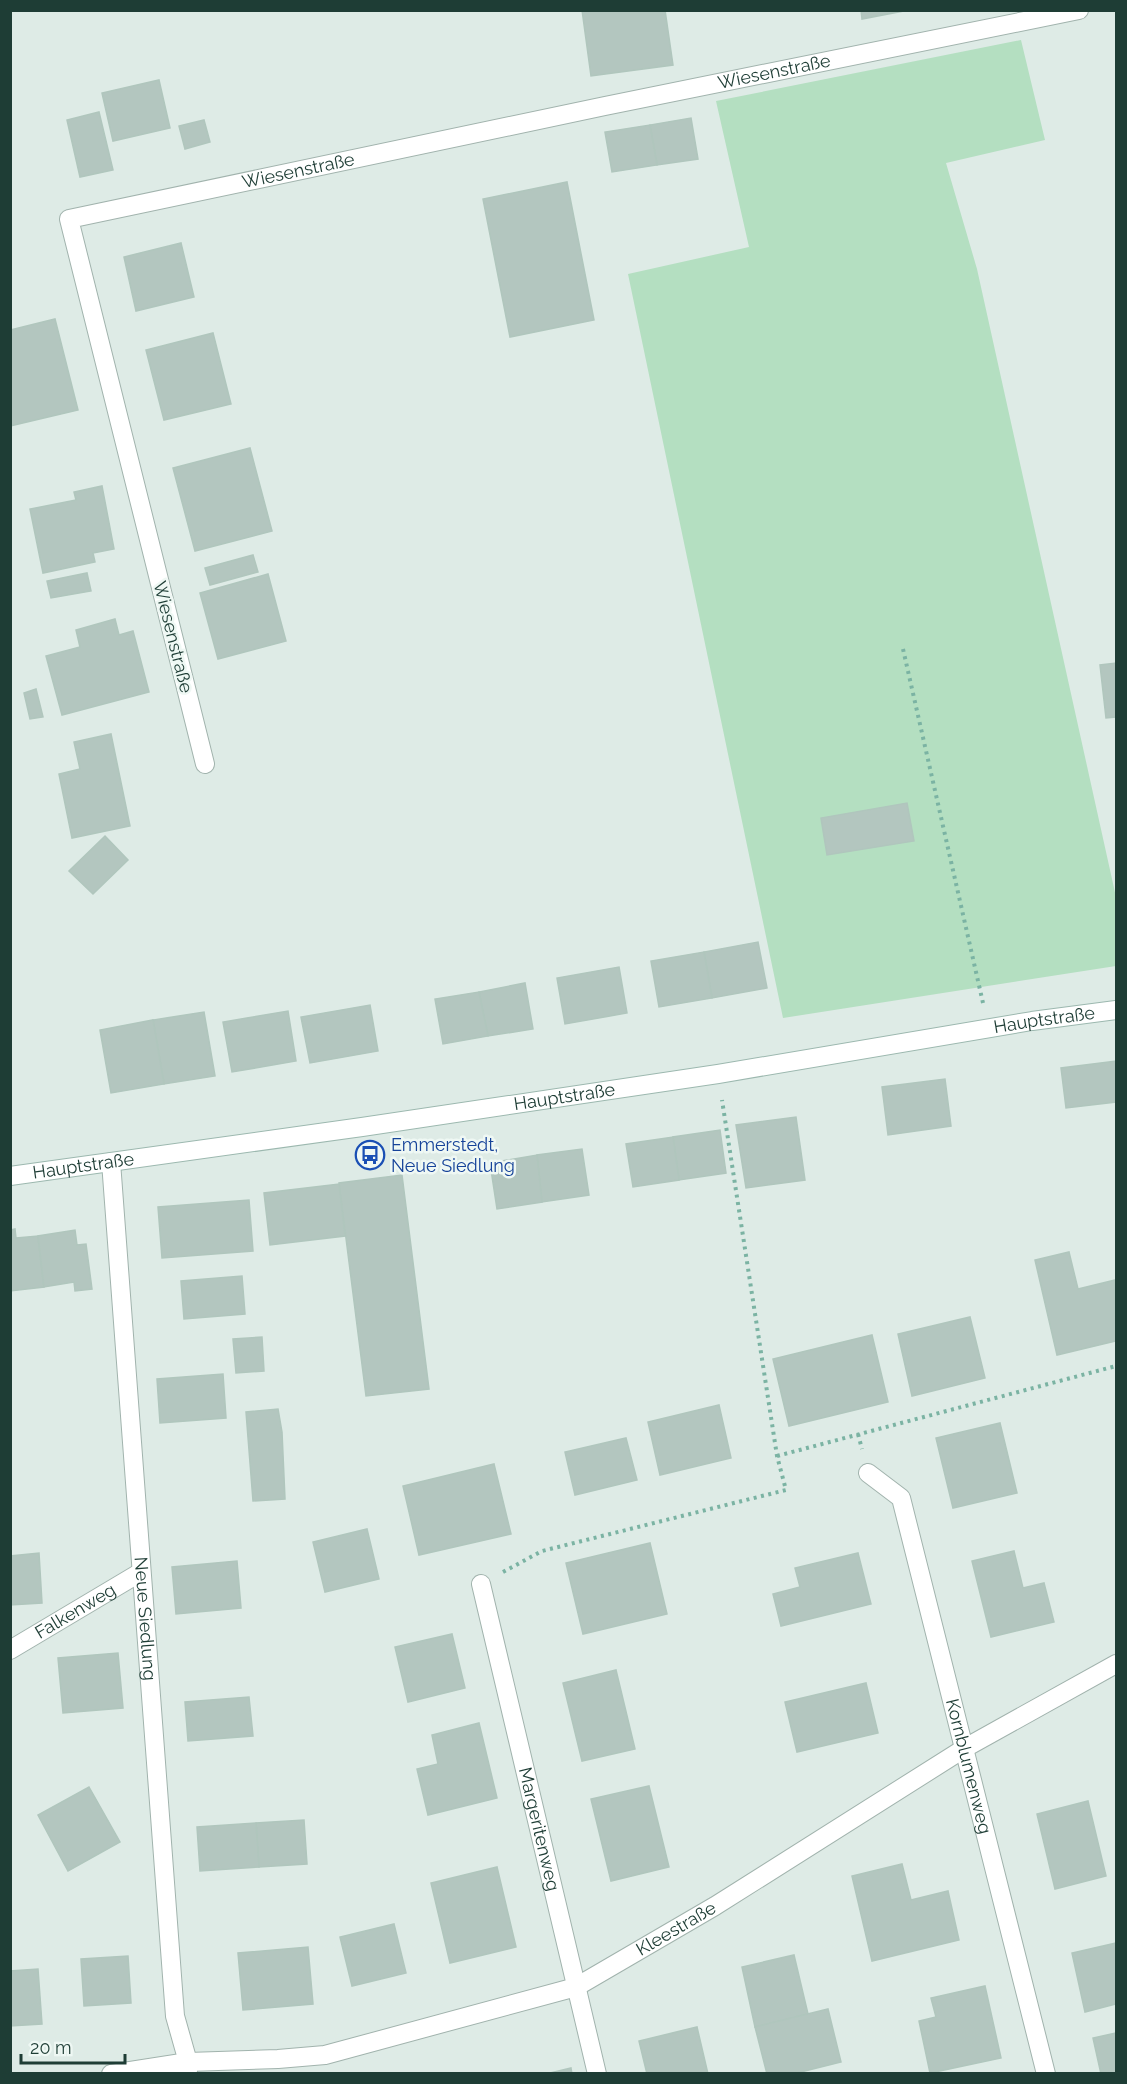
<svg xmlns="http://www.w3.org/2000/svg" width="1127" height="2084" font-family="Raleway,sans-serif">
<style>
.green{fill:#b4dfc1}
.building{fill:#b3c6bf;stroke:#b0c6bd;stroke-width:1.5}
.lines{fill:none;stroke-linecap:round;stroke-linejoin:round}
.lane-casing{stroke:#a1b3ad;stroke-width:20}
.street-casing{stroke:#a1b3ad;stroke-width:20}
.secondary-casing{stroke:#9cb8af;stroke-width:20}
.path{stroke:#7bb3a3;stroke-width:4;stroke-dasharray:3 4.5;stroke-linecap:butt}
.lane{stroke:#fff;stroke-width:18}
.street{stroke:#fff;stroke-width:18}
.secondary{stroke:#fff;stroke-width:18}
.labels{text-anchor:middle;stroke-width:5;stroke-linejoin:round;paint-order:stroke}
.street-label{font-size:18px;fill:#1e3d35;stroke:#eff8f4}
.transit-label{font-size:18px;fill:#164399;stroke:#eff8f4;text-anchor:start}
</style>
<rect width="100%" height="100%" fill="#deebe6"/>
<path class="green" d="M1021,40L1045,140L946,163L977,269L1116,897V966L783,1018L628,274L749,247L716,101Z"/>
<g class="building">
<path d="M582,10H665L673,65L591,76Z"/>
<path d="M861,10H909L862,19Z"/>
<path d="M159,80L170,128L113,141L102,93Z"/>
<path d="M99,112L113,170L80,177L67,120Z"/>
<path d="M691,118L698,159L657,165L650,125Z"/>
<path d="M204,120L210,142L185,149L179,126Z"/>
<path d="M650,125L657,165L612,172L605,132Z"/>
<path d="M567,182L594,320L510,337L483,199Z"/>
<path d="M181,243L194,297L136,311L124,257Z"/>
<path d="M55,319L78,410L10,426V330Z"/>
<path d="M213,333L231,404L164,420L146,350Z"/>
<path d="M250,448L272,531L195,551L173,468Z"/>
<path d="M102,486L114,549L93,553L95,562L43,573L30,509L76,500L74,492Z"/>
<path d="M253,555L258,572L210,585L205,568Z"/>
<path d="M87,573L91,591L51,598L47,581Z"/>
<path d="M268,574L286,641L218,659L200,593Z"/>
<path d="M115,619L119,635L133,631L149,692L62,715L46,656L80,647L76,630Z"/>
<path d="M1116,663V717L1106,718L1100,665Z"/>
<path d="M36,689L43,717L30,719L24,693Z"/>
<path d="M111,734L130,826L72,838L59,774L80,769L74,742Z"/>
<path d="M907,803L914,841L827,855L821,818Z"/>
<path d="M105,836L128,860L93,894L69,871Z"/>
<path d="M758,942L767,988L712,998L704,952Z"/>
<path d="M704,952L712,998L659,1007L651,961Z"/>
<path d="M619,967L627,1013L565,1024L557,978Z"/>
<path d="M525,983L533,1029L488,1036L479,992Z"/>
<path d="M479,992L488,1036L443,1044L435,999Z"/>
<path d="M370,1005L378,1051L310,1063L301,1017Z"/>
<path d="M288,1011L296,1061L232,1072L223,1022Z"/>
<path d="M204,1012L215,1076L164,1084L153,1020Z"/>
<path d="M153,1020L164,1084L111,1093L100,1030Z"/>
<path d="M1116,1061V1102L1066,1108L1061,1068Z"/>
<path d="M945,1079L951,1126L888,1135L882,1087Z"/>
<path d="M796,1117L805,1180L746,1188L736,1125Z"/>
<path d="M720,1130L726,1173L679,1180L673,1137Z"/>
<path d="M673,1137L679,1180L633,1187L626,1144Z"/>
<path d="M582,1149L589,1195L542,1202L537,1155Z"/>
<path d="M537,1155L542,1202L497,1209L490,1163Z"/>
<path d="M402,1175L429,1389L366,1396L339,1183Z"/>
<path d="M339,1184L345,1236L270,1245L264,1193Z"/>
<path d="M249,1200L253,1251L162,1258L158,1207Z"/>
<path d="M15,1229L16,1238L38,1236L44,1287L10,1291V1230Z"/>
<path d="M75,1230L77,1245L86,1244L92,1289L75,1291L74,1282L44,1287L38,1236Z"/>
<path d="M1069,1252L1078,1289L1115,1280L1116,1341L1057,1355L1035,1260Z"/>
<path d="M242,1276L245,1314L184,1319L181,1281Z"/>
<path d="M970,1317L985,1378L912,1396L898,1334Z"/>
<path d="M872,1335L888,1402L789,1426L773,1359Z"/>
<path d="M262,1337L264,1371L236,1373L233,1339Z"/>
<path d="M223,1374L226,1418L160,1423L157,1379Z"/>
<path d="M719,1405L731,1458L660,1475L648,1422Z"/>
<path d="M278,1409L282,1432L285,1499L253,1501L246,1412Z"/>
<path d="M1000,1423L1017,1493L953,1508L936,1438Z"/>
<path d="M626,1438L637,1480L575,1495L565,1452Z"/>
<path d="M494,1464L511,1534L419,1555L403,1486Z"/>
<path d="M367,1529L379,1579L325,1592L313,1542Z"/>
<path d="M650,1543L667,1614L583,1634L566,1563Z"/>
<path d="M1014,1551L1023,1588L1044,1583L1054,1622L991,1637L972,1561Z"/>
<path d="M39,1553L42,1603L10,1605V1556Z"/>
<path d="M858,1553L871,1604L781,1626L773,1594L800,1587L795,1568Z"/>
<path d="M237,1561L241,1608L176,1614L172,1567Z"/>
<path d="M452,1634L465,1688L408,1702L395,1647Z"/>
<path d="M118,1653L123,1708L63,1713L58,1658Z"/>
<path d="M616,1670L635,1749L582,1761L563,1683Z"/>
<path d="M866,1683L878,1733L797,1752L785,1702Z"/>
<path d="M249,1697L253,1736L188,1741L185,1702Z"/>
<path d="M479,1723L497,1798L428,1815L417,1769L438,1764L432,1735Z"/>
<path d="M649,1786L669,1867L611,1881L591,1799Z"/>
<path d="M89,1787L120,1842L68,1871L38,1815Z"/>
<path d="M1088,1801L1106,1876L1055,1889L1037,1814Z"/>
<path d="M304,1820L307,1864L259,1867L256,1823Z"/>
<path d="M256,1823L259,1867L200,1871L197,1827Z"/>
<path d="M902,1864L911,1900L948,1891L959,1940L872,1961L852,1876Z"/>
<path d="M497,1867L516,1947L450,1963L431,1883Z"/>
<path d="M394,1924L406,1973L352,1986L340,1937Z"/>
<path d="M1116,1943V2004L1085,2012L1072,1953Z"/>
<path d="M308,1947L313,2004L243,2010L238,1953Z"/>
<path d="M794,1955L808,2014L755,2027L742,1967Z"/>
<path d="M128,1956L131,2003L84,2006L81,1959Z"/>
<path d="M38,1969L42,2024L10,2026V1971Z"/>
<path d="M985,1986L1001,2058L930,2073L919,2021L936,2017L931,1998Z"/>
<path d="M828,2009L841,2062L793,2074H767L755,2027Z"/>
<path d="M697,2027L708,2074H647L639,2041Z"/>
<path d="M1116,2033V2074H1101L1093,2038Z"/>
<path d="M571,2068L572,2074H546Z"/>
</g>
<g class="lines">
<g class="lane-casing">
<g id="lane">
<path id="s1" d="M10,1650L141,1572"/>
</g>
</g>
<g class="street-casing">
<g id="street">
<path id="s2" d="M205,764L69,219L605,106L1079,10"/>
<path id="s3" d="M111,1162L175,2016L188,2062V2071"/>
<path id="s4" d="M868,1473L901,1498L1046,2074"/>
<path id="s5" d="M481,1584L597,2074"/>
<path id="s6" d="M111,2074L188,2062L278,2059L325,2055L576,1987L715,1906L965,1748L1116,1664"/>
</g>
</g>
<g class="secondary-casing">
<g id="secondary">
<path id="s7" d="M10,1176L362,1127L718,1074L1032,1021L1116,1010"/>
</g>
</g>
<g class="path">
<path d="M903,649L983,1003"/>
<path d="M858,1434L862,1449"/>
<path d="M777,1456L1116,1366"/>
<path d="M503,1572L542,1551L786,1490L777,1456L722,1100"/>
</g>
<use href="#lane" class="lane"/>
<use href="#street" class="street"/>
<use href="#secondary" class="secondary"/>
</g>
<defs>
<g id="bus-ring" transform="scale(1.5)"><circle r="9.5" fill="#eff8f4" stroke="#1a4fb4" stroke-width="1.5"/><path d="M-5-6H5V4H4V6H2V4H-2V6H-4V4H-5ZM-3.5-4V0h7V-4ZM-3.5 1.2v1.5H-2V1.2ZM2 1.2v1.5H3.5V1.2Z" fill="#1a4fb4"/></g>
</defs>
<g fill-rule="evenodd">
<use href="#bus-ring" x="370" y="1155"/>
</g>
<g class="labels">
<g class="street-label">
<text dy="6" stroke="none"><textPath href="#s2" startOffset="1282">Wiesenstraße</textPath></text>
<text dy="6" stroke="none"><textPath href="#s2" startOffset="796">Wiesenstraße</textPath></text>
<text transform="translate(173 637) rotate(76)" y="6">Wiesenstraße</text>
<text dy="6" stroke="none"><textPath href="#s7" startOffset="1046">Hauptstraße</textPath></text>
<text dy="6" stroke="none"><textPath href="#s7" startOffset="560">Hauptstraße</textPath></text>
<text dy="6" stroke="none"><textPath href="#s7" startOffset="74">Hauptstraße</textPath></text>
<text dy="6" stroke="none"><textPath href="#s1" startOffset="76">Falkenweg</textPath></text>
<text dy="6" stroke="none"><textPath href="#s3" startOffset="458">Neue Siedlung</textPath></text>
<text dy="6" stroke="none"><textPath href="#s4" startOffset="318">Kornblumenweg</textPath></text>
<text dy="6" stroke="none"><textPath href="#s5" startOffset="252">Margeritenweg</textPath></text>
<text dy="6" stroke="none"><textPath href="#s6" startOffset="591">Kleestraße</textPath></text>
</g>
<g class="transit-label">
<text x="391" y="1151">Emmerstedt,<tspan x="391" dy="21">Neue Siedlung</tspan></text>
</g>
</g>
<rect width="1127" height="2084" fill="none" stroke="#1e3d35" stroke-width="24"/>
<path d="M21 2054v9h104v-9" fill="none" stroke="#1e3d35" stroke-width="3"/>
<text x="30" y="2054" font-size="18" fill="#1e3d35" stroke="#eff8f4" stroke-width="4.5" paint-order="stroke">20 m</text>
</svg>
